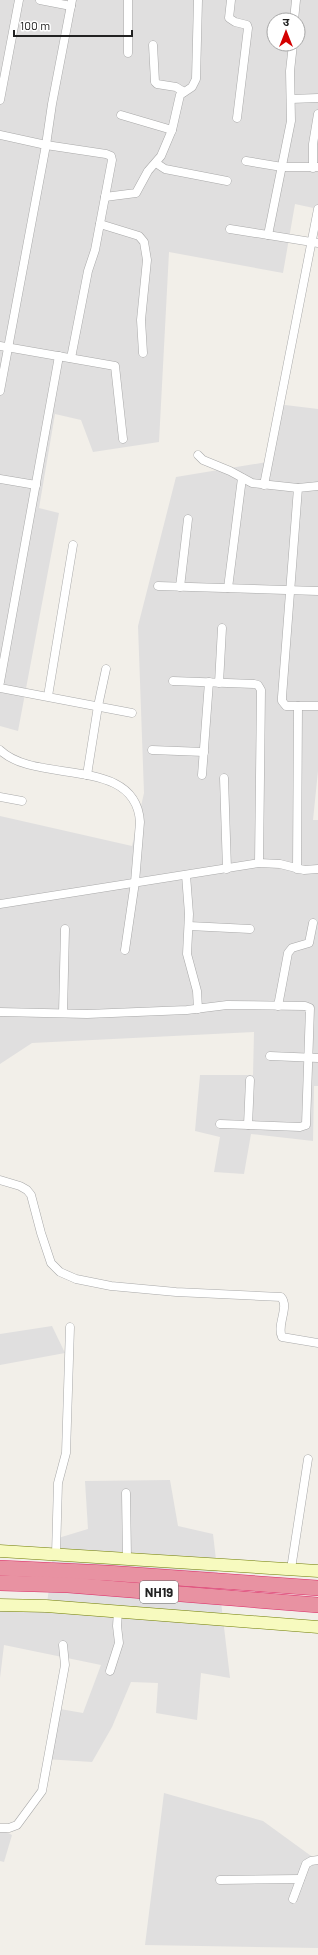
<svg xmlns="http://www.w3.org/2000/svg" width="318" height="1955" font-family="Barlow,'Noto Sans Devanagari',sans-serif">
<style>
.residential{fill:#e0dfdf;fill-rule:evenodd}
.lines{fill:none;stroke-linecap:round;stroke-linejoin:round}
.street-casing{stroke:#a9a9a9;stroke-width:9}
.secondary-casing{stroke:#707d05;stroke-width:13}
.highway-casing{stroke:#dc2a67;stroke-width:16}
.street{stroke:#fff;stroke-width:8}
.secondary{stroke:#f7fabf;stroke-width:12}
.highway{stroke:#e892a2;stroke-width:15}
.labels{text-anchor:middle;stroke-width:3;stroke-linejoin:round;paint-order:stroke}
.shield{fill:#fff;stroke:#646464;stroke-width:1}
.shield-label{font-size:13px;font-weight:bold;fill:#222}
</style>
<rect width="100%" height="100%" fill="#f2efe9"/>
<g class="residential">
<path d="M0,0H318V209L295,204L283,273L169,252L159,442L93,452L81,420L55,414L39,508L59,513L18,731L0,726ZM274,20H298V44H274Z"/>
<path d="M277,404L318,409V771L313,820H318V1086H314L313,1141L251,1134L244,1174L214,1172L220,1137L195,1131L200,1075H253L254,1032L32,1043L0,1064V816L132,846L144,793L138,626L176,477L267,462Z"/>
<path d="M52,1326L65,1353L0,1365V1334Z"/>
<path d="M170,1480L178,1526L213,1534L230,1678L201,1673L197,1720L156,1713L158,1683L131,1682L112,1727L92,1762L45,1759L60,1709L83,1713L101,1665L4,1645L0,1678V1610L46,1612L55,1539L88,1529L85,1481Z"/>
<path d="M164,1793L263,1821L318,1861V1948L145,1945Z"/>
<path d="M0,1829L12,1835L4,1862L0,1861Z"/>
</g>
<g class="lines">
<g class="street-casing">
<g id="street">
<path d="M40,0L71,6"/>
<path d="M231,0L229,18L235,22L247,25L248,28L237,118"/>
<path d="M294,20L296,0"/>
<path d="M153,45L155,82L157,84L176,87L184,92"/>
<path d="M128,53V0"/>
<path d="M291,99L318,98"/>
<path d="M0,100L19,0"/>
<path d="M121,115L172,130"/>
<path d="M0,135L46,145L106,154L111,156L112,160L95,250L88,271L71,358"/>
<path d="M246,161L282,167H318"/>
<path d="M156,163L165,169L227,181"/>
<path d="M313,168V144L318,114"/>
<path d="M105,197L136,193L148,171L161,156L172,130L180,95L192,87L196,79L198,0"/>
<path d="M100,224L139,236L144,242L147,260L141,320L143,353"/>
<path d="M230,229L318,243"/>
<path d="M268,235L291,121L290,71L293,44"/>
<path d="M0,346L115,366L123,439"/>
<path d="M0,391L46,145L52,104L72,0"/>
<path d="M198,455L203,460L230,471L252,483L298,488"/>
<path d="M0,479L36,485"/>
<path d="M264,485L318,209"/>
<path d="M318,486L298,488L282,697V701L286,706H318"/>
<path d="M158,586L318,591"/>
<path d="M180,587L188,519"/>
<path d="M228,588L242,478"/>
<path d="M173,681L254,684L258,685L261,690L259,863"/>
<path d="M0,682L59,356"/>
<path d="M219,683L222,628"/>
<path d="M0,688L132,713"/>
<path d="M48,696L73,545"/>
<path d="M0,750C36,785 136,755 140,822L135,882L125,950"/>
<path d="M152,750L204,752"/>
<path d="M87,775L98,706L106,669"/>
<path d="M202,775L209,682"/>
<path d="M224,778L227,869"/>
<path d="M0,797L22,801"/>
<path d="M297,869L298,706"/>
<path d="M186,875L189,914L187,954L197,991L198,1009"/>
<path d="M0,904L259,863L280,864L304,870L318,869"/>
<path d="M189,926L250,929"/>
<path d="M278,1006L288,953L292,948L309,943L313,923"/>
<path d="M0,1012L87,1014L187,1010L227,1005L305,1006L310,1008L306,1125L300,1127L220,1124"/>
<path d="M63,1013L65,929"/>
<path d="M270,1056L318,1058"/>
<path d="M248,1125L250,1080"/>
<path d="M0,1180L20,1186L27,1190L31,1195L41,1233L51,1263L60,1272L76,1279L111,1286L176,1292L281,1297C290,1307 276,1325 282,1337L318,1343"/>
<path d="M126,1493L127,1558"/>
<path d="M56,1554L58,1483L66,1453L70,1327"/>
<path d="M291,1569L308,1459"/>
<path d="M110,1671L119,1643L117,1626L118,1611"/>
<path d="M0,1828H9L17,1825L42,1791L65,1665L63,1645"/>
<path d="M220,1880L300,1879"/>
<path d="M293,1899L306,1864L311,1861L318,1860"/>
</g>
</g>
<g class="secondary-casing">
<g id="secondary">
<path d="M0,1551L318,1571"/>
<path d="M0,1605L46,1606L318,1627"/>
</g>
</g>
<g class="highway-casing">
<g id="highway">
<path d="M0,1568L107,1573L318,1588"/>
<path d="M0,1583L68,1585L318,1605"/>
</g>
</g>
<use href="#street" class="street"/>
<use href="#secondary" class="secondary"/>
<use href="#highway" class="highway"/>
</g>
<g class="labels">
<rect class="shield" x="140" y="1581" width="38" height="22" rx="3"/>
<g class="shield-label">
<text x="159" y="1597">NH19</text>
</g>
</g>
<g transform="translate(286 32)"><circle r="19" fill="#ffffff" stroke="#a7a7a7"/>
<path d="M0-3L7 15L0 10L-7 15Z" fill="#d40000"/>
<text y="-6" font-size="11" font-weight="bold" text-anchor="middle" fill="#222222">उ</text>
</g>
<path d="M14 30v6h118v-6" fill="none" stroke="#222222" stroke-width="2"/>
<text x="20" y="30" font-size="12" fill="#222222" stroke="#ffffff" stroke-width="3" paint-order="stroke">100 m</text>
</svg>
